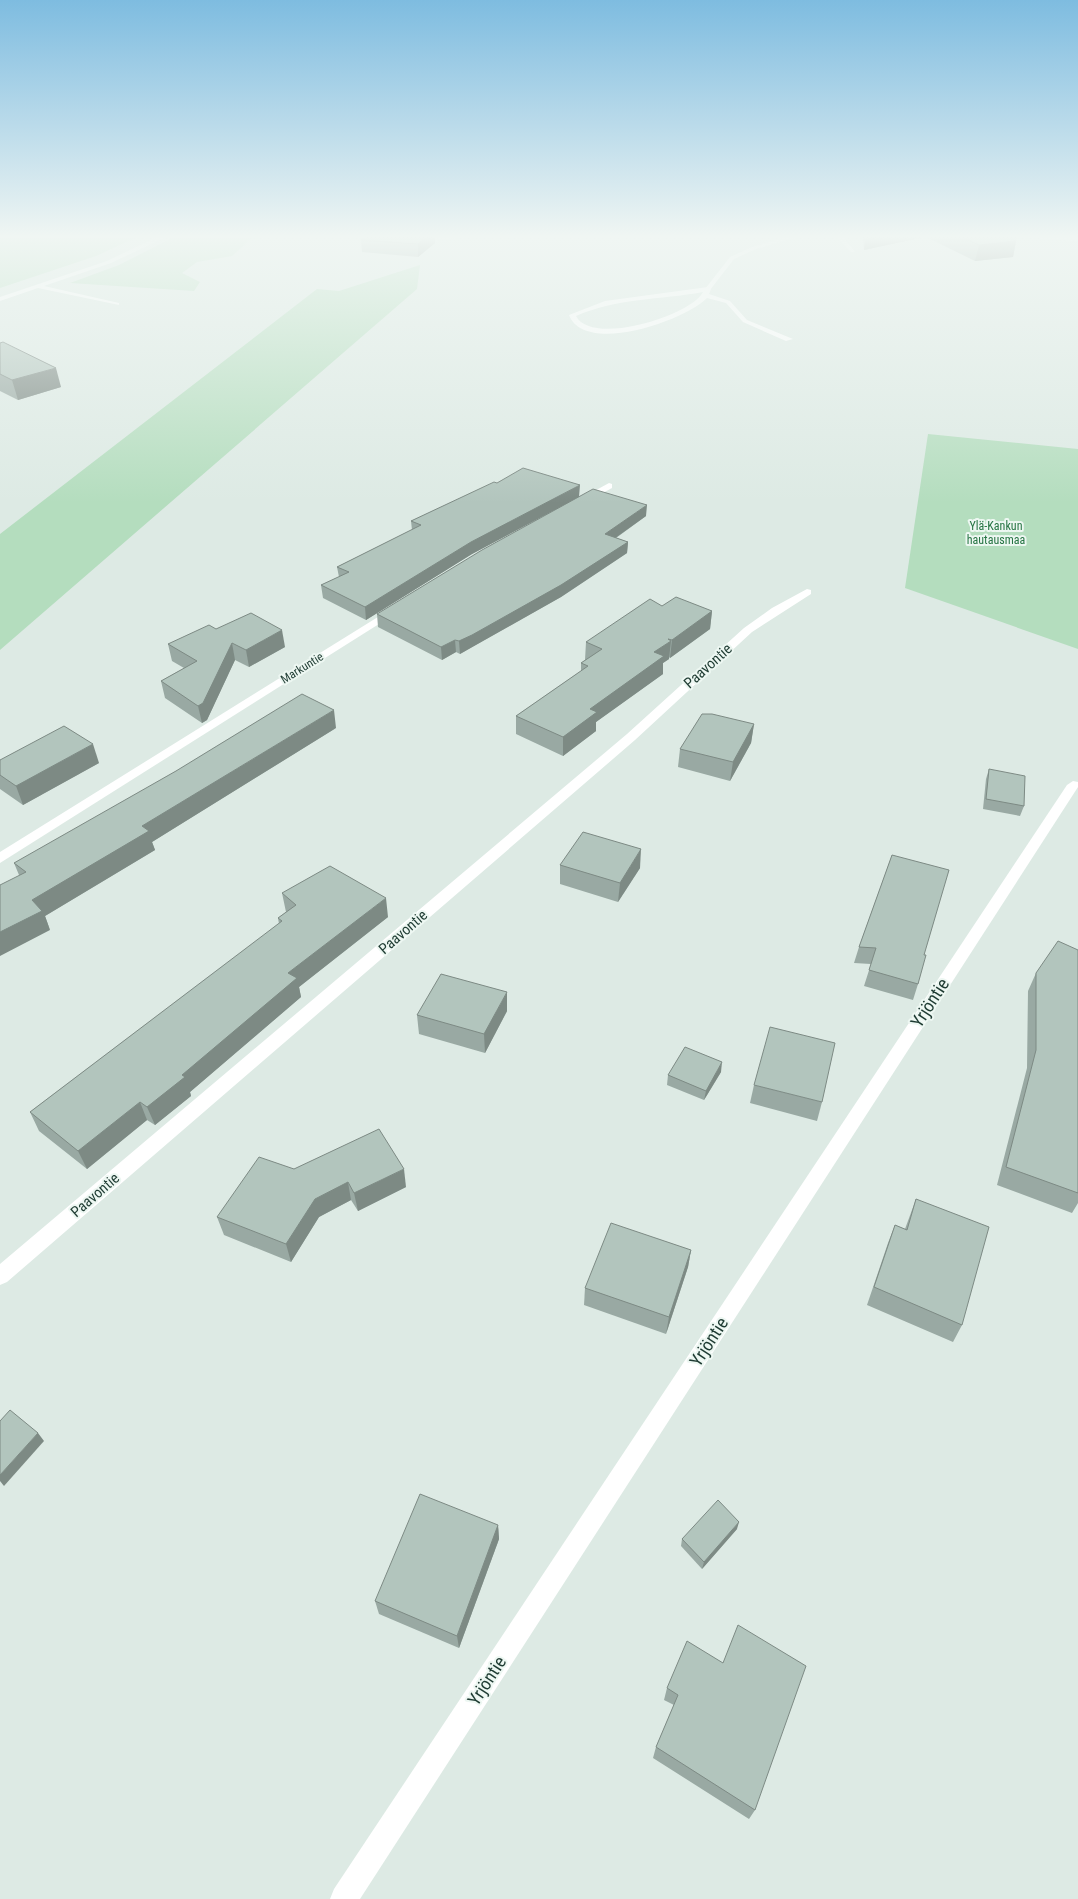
<svg xmlns="http://www.w3.org/2000/svg" width="1078" height="1899" font-family="'Roboto Condensed',sans-serif">
<style>
.green{fill:#b4ddbe}
.lines{fill:none;stroke-linecap:round;stroke-linejoin:round}
.lane{fill:#fff;fill-rule:evenodd}
.street{fill:#fff;fill-rule:evenodd}
.wall{fill:#99a9a3}
.shaded-wall{fill:#7d8a84}
.building{fill:#b2c5bd;stroke:#7d8a84}
.labels{text-anchor:middle;stroke-width:4;stroke-linejoin:round;paint-order:stroke}
.far-park-label{font-size:12px;fill:#267443;stroke:#edf7f2}
.far-street-label{font-size:12px;fill:#1e3b32;stroke:#edf7f2}
.street-label{font-size:15px;fill:#1e3b32;stroke:#edf7f2}
.near-street-label{font-size:18px;fill:#1e3b32;stroke:#edf7f2}
</style>
<rect width="100%" height="100%" fill="#ddeae4"/>
<g class="green">
<path d="M0,237H137L96,256L0,288Z"/>
<path d="M174,237H253L232,256L197,262L182,273L200,282L194,291L70,283L119,265Z"/>
<path d="M420,265L417,289L0,650V534L317,289L339,291Z"/>
<path d="M928,434L1078,449V649L905,588Z"/>
</g>
<g class="lines">
<g class="lane">
<path d="M435,237H463L414,243L411,241Z"/>
<path d="M836,237H843L855,252H851Z"/>
<path d="M708,287L711,289L709,294L730,301L747,320L793,339L786,341L743,322L726,303L707,298C686,320 585,356 569,315L605,301ZM703,292C692,315 592,347 576,316C617,298 660,300 703,292Z"/>
</g>
<g class="street">
<path d="M157,237H166L111,263L44,286L119,303V305L38,288L0,301V297L107,261Z"/>
<path d="M786,237H797L756,249L734,259L710,290L705,289L730,257L752,247Z"/>
<path d="M1037,237H1078V241L1040,239Z"/>
<path d="M609,483L612,484V488L586,502L578,500Z"/>
<path d="M807,589L811,590V594L752,632L635,740L7,1282L0,1285V1264L627,734L744,628L772,608Z"/>
<path d="M394,607L398,608V612L0,863V852Z"/>
<path d="M1073,781L1078,782V787L360,1899H330L334,1889L1067,785Z"/>
</g>
</g>
<g class="wall">
<path d="M366,237H435V243L418,257L362,252L361,240Z"/>
<path d="M863,237H924L864,250Z"/>
<path d="M926,237H1015L1016,241L1013,257L975,261Z"/>
<path d="M0,343L61,387L18,400L0,391Z"/>
<path d="M497,483L579,497L646,516L616,538L628,542L627,553L561,597L472,647L460,654L456,652L442,660L378,627L377,614L562,506L472,554L366,620L323,598L321,585L339,577L337,567L412,530L411,521Z"/>
<path d="M662,606L712,611L710,629L670,658L669,657V659L663,663V674L596,722V731L563,756L516,734V716L581,671V663L585,660L586,642Z"/>
<path d="M216,629L285,647L249,667L235,660L207,720L202,723L165,698L161,681L184,668L172,661L168,644Z"/>
<path d="M754,724L751,743L730,781L678,767L680,749Z"/>
<path d="M336,728L152,842L155,850L45,916L50,930L19,875L14,863Z"/>
<path d="M0,760L99,763L23,805L0,789Z"/>
<path d="M989,769L1024,806L1020,816L983,809L986,779Z"/>
<path d="M892,855L924,955L918,984L913,1000L864,986L871,964L854,963L859,947Z"/>
<path d="M560,865L640,868L618,902L560,884Z"/>
<path d="M282,893L388,917L299,987L301,997L190,1092L191,1096L155,1125L147,1120L87,1169L39,1131L30,1112L279,924L278,918L286,912Z"/>
<path d="M1078,950V1203L1072,1213L997,1185L1027,1068L1028,991L1036,973Z"/>
<path d="M507,1011L485,1053L419,1034L417,1015Z"/>
<path d="M721,1072L704,1100L667,1085L668,1075Z"/>
<path d="M754,1085L822,1102L817,1121L750,1103Z"/>
<path d="M294,1169L406,1187L358,1211L351,1200L319,1217L291,1262L224,1235L217,1217Z"/>
<path d="M916,1199L962,1325L953,1342L867,1305L888,1243L895,1225L905,1229Z"/>
<path d="M691,1250L688,1267L666,1334L584,1305L585,1288Z"/>
<path d="M498,1525L499,1539L459,1648L379,1614L375,1601Z"/>
<path d="M737,1529L702,1569L681,1546L682,1539Z"/>
<path d="M723,1663L755,1810L749,1819L653,1758L656,1747L674,1705L664,1700L667,1688Z"/>
</g>
<g class="shaded-wall">
<path d="M426,237H435V243L418,257V244Z"/>
<path d="M866,237H924L864,250Z"/>
<path d="M1016,241L1013,257L975,261L979,245Z"/>
<path d="M56,368L61,387L18,400L12,380Z"/>
<path d="M580,485L579,497L472,554L366,620L365,607L471,542Z"/>
<path d="M647,505L646,516L604,546L605,534Z"/>
<path d="M628,542L627,553L561,597L460,654L459,641Z"/>
<path d="M712,611L710,629L670,658L672,640Z"/>
<path d="M282,630L285,647L249,667L246,650Z"/>
<path d="M455,640L456,652L442,660L441,647Z"/>
<path d="M671,641L669,659L663,663V674L596,722V731L563,756V737L590,709L654,652Z"/>
<path d="M232,643L235,660L207,720L202,723L198,706Z"/>
<path d="M334,710L336,728L152,842L155,850L45,916L50,930L0,956V932L32,900L142,826Z"/>
<path d="M754,724L751,743L730,781L733,762Z"/>
<path d="M93,744L99,763L23,805L16,786Z"/>
<path d="M641,849L640,868L618,902L620,883Z"/>
<path d="M386,898L388,917L299,987L301,997L190,1092L191,1096L155,1125L147,1107L288,973Z"/>
<path d="M507,992V1011L485,1053L484,1034Z"/>
<path d="M722,1062L721,1072L704,1100L706,1091Z"/>
<path d="M140,1102L147,1120L87,1169L78,1151Z"/>
<path d="M404,1169L406,1187L358,1211L354,1193Z"/>
<path d="M348,1182L351,1200L319,1217L291,1262L286,1244L315,1199Z"/>
<path d="M691,1250L688,1267L666,1334L669,1317Z"/>
<path d="M38,1433L44,1441L4,1486L0,1481V1475Z"/>
<path d="M739,1522L737,1529L702,1569L704,1562Z"/>
<path d="M498,1525L499,1539L459,1648L457,1636Z"/>
</g>
<g class="building">
<path d="M366,237H426L418,244L361,240Z"/>
<path d="M962,237H1015L1016,241L979,245Z"/>
<path d="M3,342L56,368L12,380L0,374V343Z"/>
<path d="M523,468L580,485L471,542L365,607L321,585L349,572L337,567L421,525L411,521L494,482L497,483Z"/>
<path d="M593,489L647,505L605,534L628,542L561,585L472,635L459,641L455,640L441,647L377,614L482,550Z"/>
<path d="M676,597L712,611L672,640L668,639L671,641L654,652L664,656L590,709L597,712L563,737L516,716L588,666L581,663L602,649L586,642L650,599L662,606Z"/>
<path d="M251,613L282,630L246,650L232,643L203,703L198,706L161,681L197,661L168,644L209,625L216,629Z"/>
<path d="M302,694L334,710L142,826L149,831L32,900L42,911L0,932V885L26,872L14,863L176,771Z"/>
<path d="M702,714H712L754,724L733,762L680,749Z"/>
<path d="M64,726L93,744L16,786L0,775V760Z"/>
<path d="M989,769L1025,776L1024,806L986,799Z"/>
<path d="M583,832L641,849L620,883L560,865Z"/>
<path d="M892,855L949,870L924,955H926L918,984L869,970L876,948L859,947Z"/>
<path d="M330,866L386,898L288,973L297,978L182,1075L185,1077L147,1107L140,1102L78,1151L30,1112L282,921L278,918L296,905L282,893Z"/>
<path d="M1058,941L1078,950V1193L1006,1167L1036,1050V973Z"/>
<path d="M441,974L507,992L484,1034L417,1015Z"/>
<path d="M770,1027L835,1043L822,1102L754,1085Z"/>
<path d="M685,1047L722,1062L706,1091L668,1075Z"/>
<path d="M379,1129L404,1169L354,1193L348,1182L315,1199L286,1244L217,1217L259,1157L294,1169Z"/>
<path d="M916,1199L989,1227L962,1325L874,1287L895,1225L907,1230Z"/>
<path d="M611,1223L691,1250L669,1317L585,1288Z"/>
<path d="M10,1410L38,1433L0,1475V1421Z"/>
<path d="M420,1494L498,1525L457,1636L375,1601Z"/>
<path d="M718,1500L739,1522L704,1562L682,1539Z"/>
<path d="M738,1625L806,1666L755,1810L656,1747L678,1695L667,1688L687,1641L723,1663Z"/>
</g>
<linearGradient id="sky" x2="0" y2="1"><stop stop-color="#7ebce0"/><stop offset="0.47" stop-color="#f0f6f3"/><stop offset="1" stop-color="#f0f6f3" stop-opacity="0"/></linearGradient>
<rect width="1078" height="503" fill="url(#sky)"/>
<g class="labels">
<g class="far-park-label">
<text x="996" y="530">Ylä-Kankun<tspan x="996" dy="14">hautausmaa</tspan></text>
</g>
<g class="far-street-label">
<text transform="translate(302 668) rotate(-32)" y="4">Markuntie</text>
</g>
<g class="street-label">
<text transform="translate(708 666) rotate(-42)" y="5">Paavontie</text>
<text transform="translate(403 932) rotate(-41)" y="5">Paavontie</text>
<text transform="translate(95 1195) rotate(-41)" y="5">Paavontie</text>
</g>
<g class="near-street-label">
<text transform="translate(930 1003) rotate(-57)" y="6">Yrjöntie</text>
<text transform="translate(709 1342) rotate(-57)" y="6">Yrjöntie</text>
<text transform="translate(487 1681) rotate(-57)" y="6">Yrjöntie</text>
</g>
</g>
</svg>
